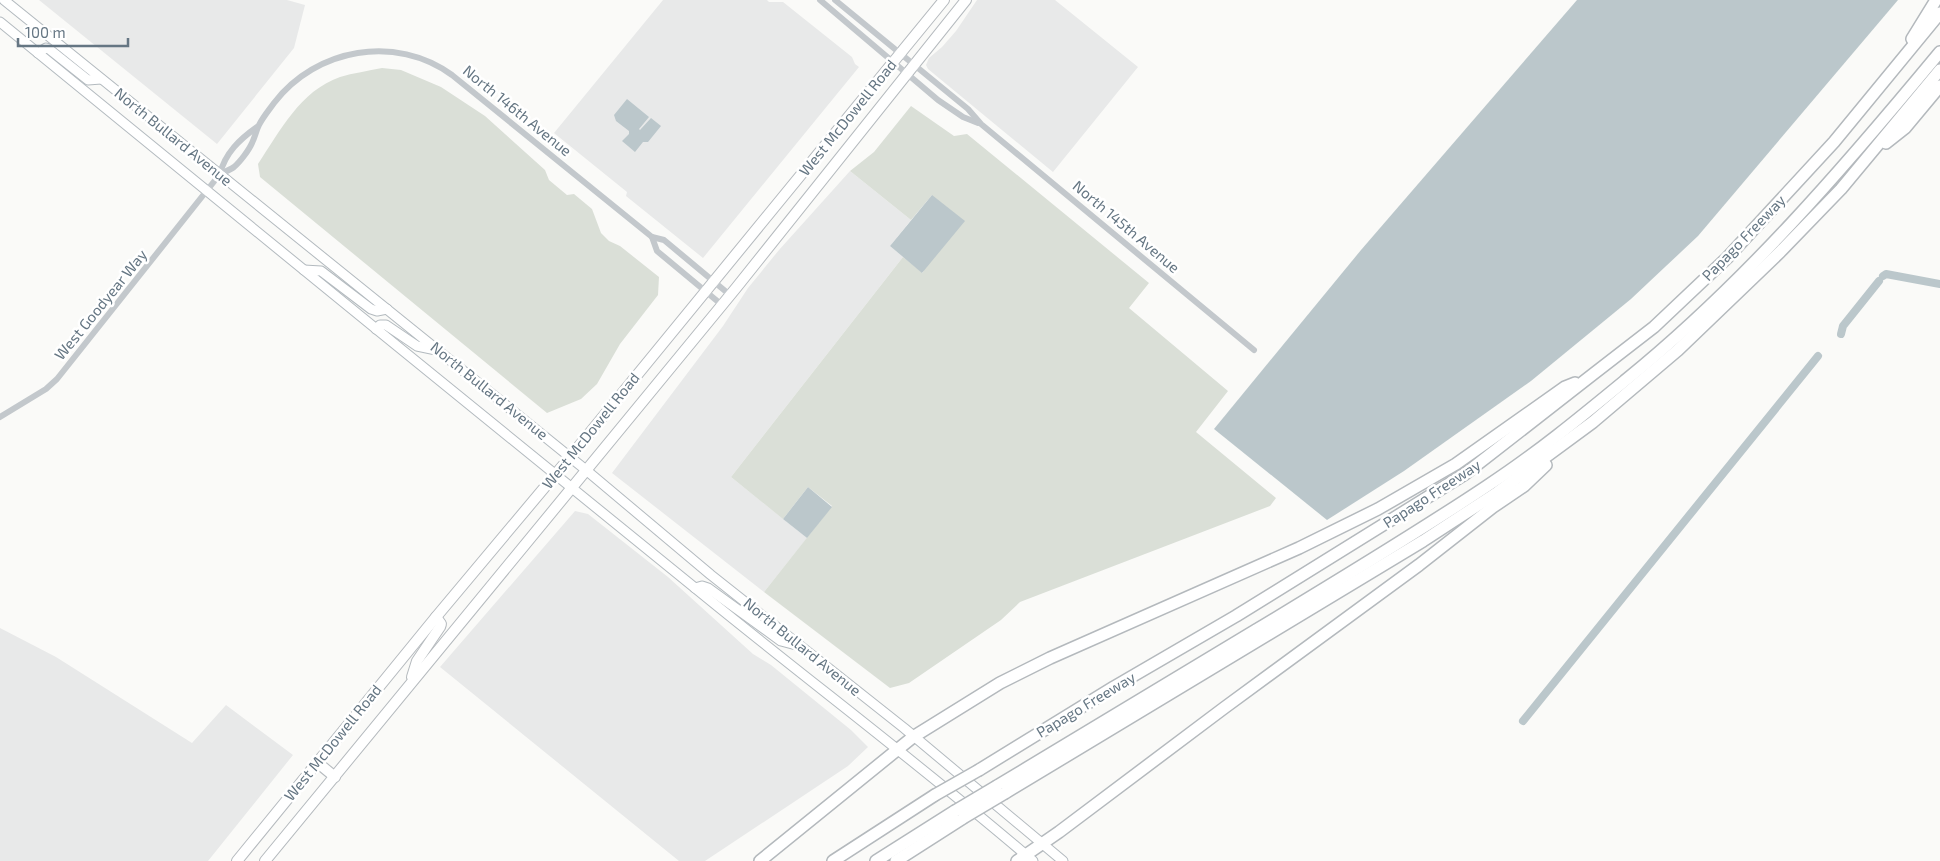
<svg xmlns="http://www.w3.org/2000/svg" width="1940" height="861" font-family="'Exo 2',sans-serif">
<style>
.built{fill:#e8e9e9}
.green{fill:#dadfd7}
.water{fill:#bbc7cb}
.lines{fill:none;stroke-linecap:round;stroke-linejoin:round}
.canal{stroke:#bbc7cb;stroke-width:8}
.secondary-casing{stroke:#b3babf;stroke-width:11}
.primary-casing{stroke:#b5babe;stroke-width:12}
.highway-casing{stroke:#b4b9bd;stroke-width:14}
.street{stroke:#c3c8cc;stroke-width:6}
.secondary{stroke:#fff;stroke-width:9}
.primary{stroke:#fff;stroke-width:10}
.highway{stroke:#fff;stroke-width:11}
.highway-bridge-casing{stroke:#b4b9bd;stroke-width:14;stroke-linecap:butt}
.highway-bridge{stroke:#fff;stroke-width:11}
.labels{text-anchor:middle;stroke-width:5;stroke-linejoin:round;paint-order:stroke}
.street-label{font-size:15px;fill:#657683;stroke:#fff}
</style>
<rect width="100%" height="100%" fill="#fafaf8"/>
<g class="built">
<path d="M39,0H287L305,5L294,48L217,144Z"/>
<path d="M663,0H767L769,2H783L852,57L855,64L859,67L703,258L626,196L627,192L554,133Z"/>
<path d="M977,0H1055L1138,67L1053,172L928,69L926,65L929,58L942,47L956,31Z"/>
<path d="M850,171L911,220L890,246L903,257L731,477L807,538L764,592L612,473L723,326L748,288L779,250Z"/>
<path d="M575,511L588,514L668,577L753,654L771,665L851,730L868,747L848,766L705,861H679L440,667Z"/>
<path d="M0,628L56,657L192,743L226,705L293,755L208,861H0Z"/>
</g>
<g class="green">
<path d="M382,68L401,70L441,87L485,116L545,170L549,180L567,195L574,194L592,209L601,233L609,241L620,246L659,277L658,295L620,344L597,384L581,399L547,413L260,177L258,164C280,131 300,91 340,77C353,73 368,71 382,68Z"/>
<path d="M911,106L954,136L967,134L1149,283L1129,308L1228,391L1196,432L1276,498L1270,506L1020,602L1001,620L909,683L890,688L764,592L832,506L808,487L783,519L731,477L903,257L923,273L932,195L911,220L850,171L874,152Z"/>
</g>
<g class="water">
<path d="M1577,0H1898L1698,236L1631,299L1531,381L1404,471L1327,520L1214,429L1361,250Z"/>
<path d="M627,99L649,117L639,129L640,130L651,118L661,126L648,142H643L635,152L622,141L629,134V131L616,121L614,115Z"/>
<path d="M932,195L965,221L922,273L890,246Z"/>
<path d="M808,487L832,507L807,538L783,519Z"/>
</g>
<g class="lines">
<g class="canal">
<path d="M1883,276L1886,274L1940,284"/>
<path d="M1841,334L1843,326L1879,281"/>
<path d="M1523,721L1818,356"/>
</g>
<g class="secondary-casing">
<g id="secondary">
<path d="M4,0L586,470L711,575L904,728L1063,861"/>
<path d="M0,22C232,213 467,402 700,592C810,682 925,768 1033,861"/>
<path d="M38,53L46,48L49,49L88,80L101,79"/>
<path d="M304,270L321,271L371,309L377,311L387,309"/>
<path d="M376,329L380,325H386L417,346L436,350"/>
<path d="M695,588L702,586L708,588L781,641L796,645"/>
</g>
</g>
<g class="primary-casing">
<g id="primary">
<path d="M412,677L417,661L440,627L441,624L436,617"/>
<path d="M318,763L335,777"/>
<path d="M237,861L436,617L570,457L944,0"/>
<path d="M265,861L736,288L966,0"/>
</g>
</g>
<g class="highway-casing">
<g id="highway">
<path d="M1912,39L1936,0"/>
<path d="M1886,143L1905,128L1940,86"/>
<path d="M979,770L1114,687L1236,616L1465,474L1592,375L1654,327L1727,258L1834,142L1940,13"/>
<path d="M997,786C1084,734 1170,682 1256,630C1334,583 1412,536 1487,486C1536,454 1582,416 1627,379C1745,283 1843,169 1940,52"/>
<path d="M1005,793L1423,541L1498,492L1593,422L1678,350L1780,252L1841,189L1940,70"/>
<path d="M760,861L913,737L1000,683L1050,658L1299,548L1378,509L1456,464L1565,387L1575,383"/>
<path d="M833,861L935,795"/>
<path d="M876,861L955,811"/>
<path d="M896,861L963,818"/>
<path d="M1017,861L1059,832L1224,708L1419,565L1493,507L1524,486L1546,465"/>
</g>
</g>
<g class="street">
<path d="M820,0L938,100L963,117L978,123"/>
<path d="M835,0L968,109L981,124L1254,350"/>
<path d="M220,174C224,172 230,170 234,167C240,162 249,150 252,143C255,137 256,131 259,125C263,117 269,110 274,103C316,48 396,34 452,75L652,237L664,240L730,295"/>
<path d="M652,237L657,251L722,305"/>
<path d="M0,417L46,389L57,379L220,174C225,153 240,139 257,127"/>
</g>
<use href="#secondary" class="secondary"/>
<use href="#primary" class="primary"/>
<use href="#highway" class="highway"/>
<g class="highway-bridge-casing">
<g id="highway-bridge">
<path d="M935,795L979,770"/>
<path d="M955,811L997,786"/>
<path d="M963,818L1005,793"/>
</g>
</g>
<use href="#highway-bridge" class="highway-bridge"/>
</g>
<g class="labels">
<g class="street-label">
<text transform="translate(517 111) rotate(39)" y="5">North 146th Avenue</text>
<text transform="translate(848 118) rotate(-51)" y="5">West McDowell Road</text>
<text transform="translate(173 137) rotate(39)" y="5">North Bullard Avenue</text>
<text transform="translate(1126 227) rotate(40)" y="5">North 145th Avenue</text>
<text transform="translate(1744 238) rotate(-46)" y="5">Papago Freeway</text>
<text transform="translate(101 305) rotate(-51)" y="5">West Goodyear Way</text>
<text transform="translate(489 391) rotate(39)" y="5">North Bullard Avenue</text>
<text transform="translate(591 431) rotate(-51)" y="5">West McDowell Road</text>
<text transform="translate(1432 494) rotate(-33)" y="5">Papago Freeway</text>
<text transform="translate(802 647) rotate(39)" y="5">North Bullard Avenue</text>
<text transform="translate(1086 705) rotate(-31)" y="5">Papago Freeway</text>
<text transform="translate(333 743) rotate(-51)" y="5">West McDowell Road</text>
</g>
</g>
<path d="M18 38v8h110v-8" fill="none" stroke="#657683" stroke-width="2.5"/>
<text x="25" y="38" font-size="15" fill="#657683" stroke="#ffffff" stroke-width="4" paint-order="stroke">100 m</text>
</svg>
